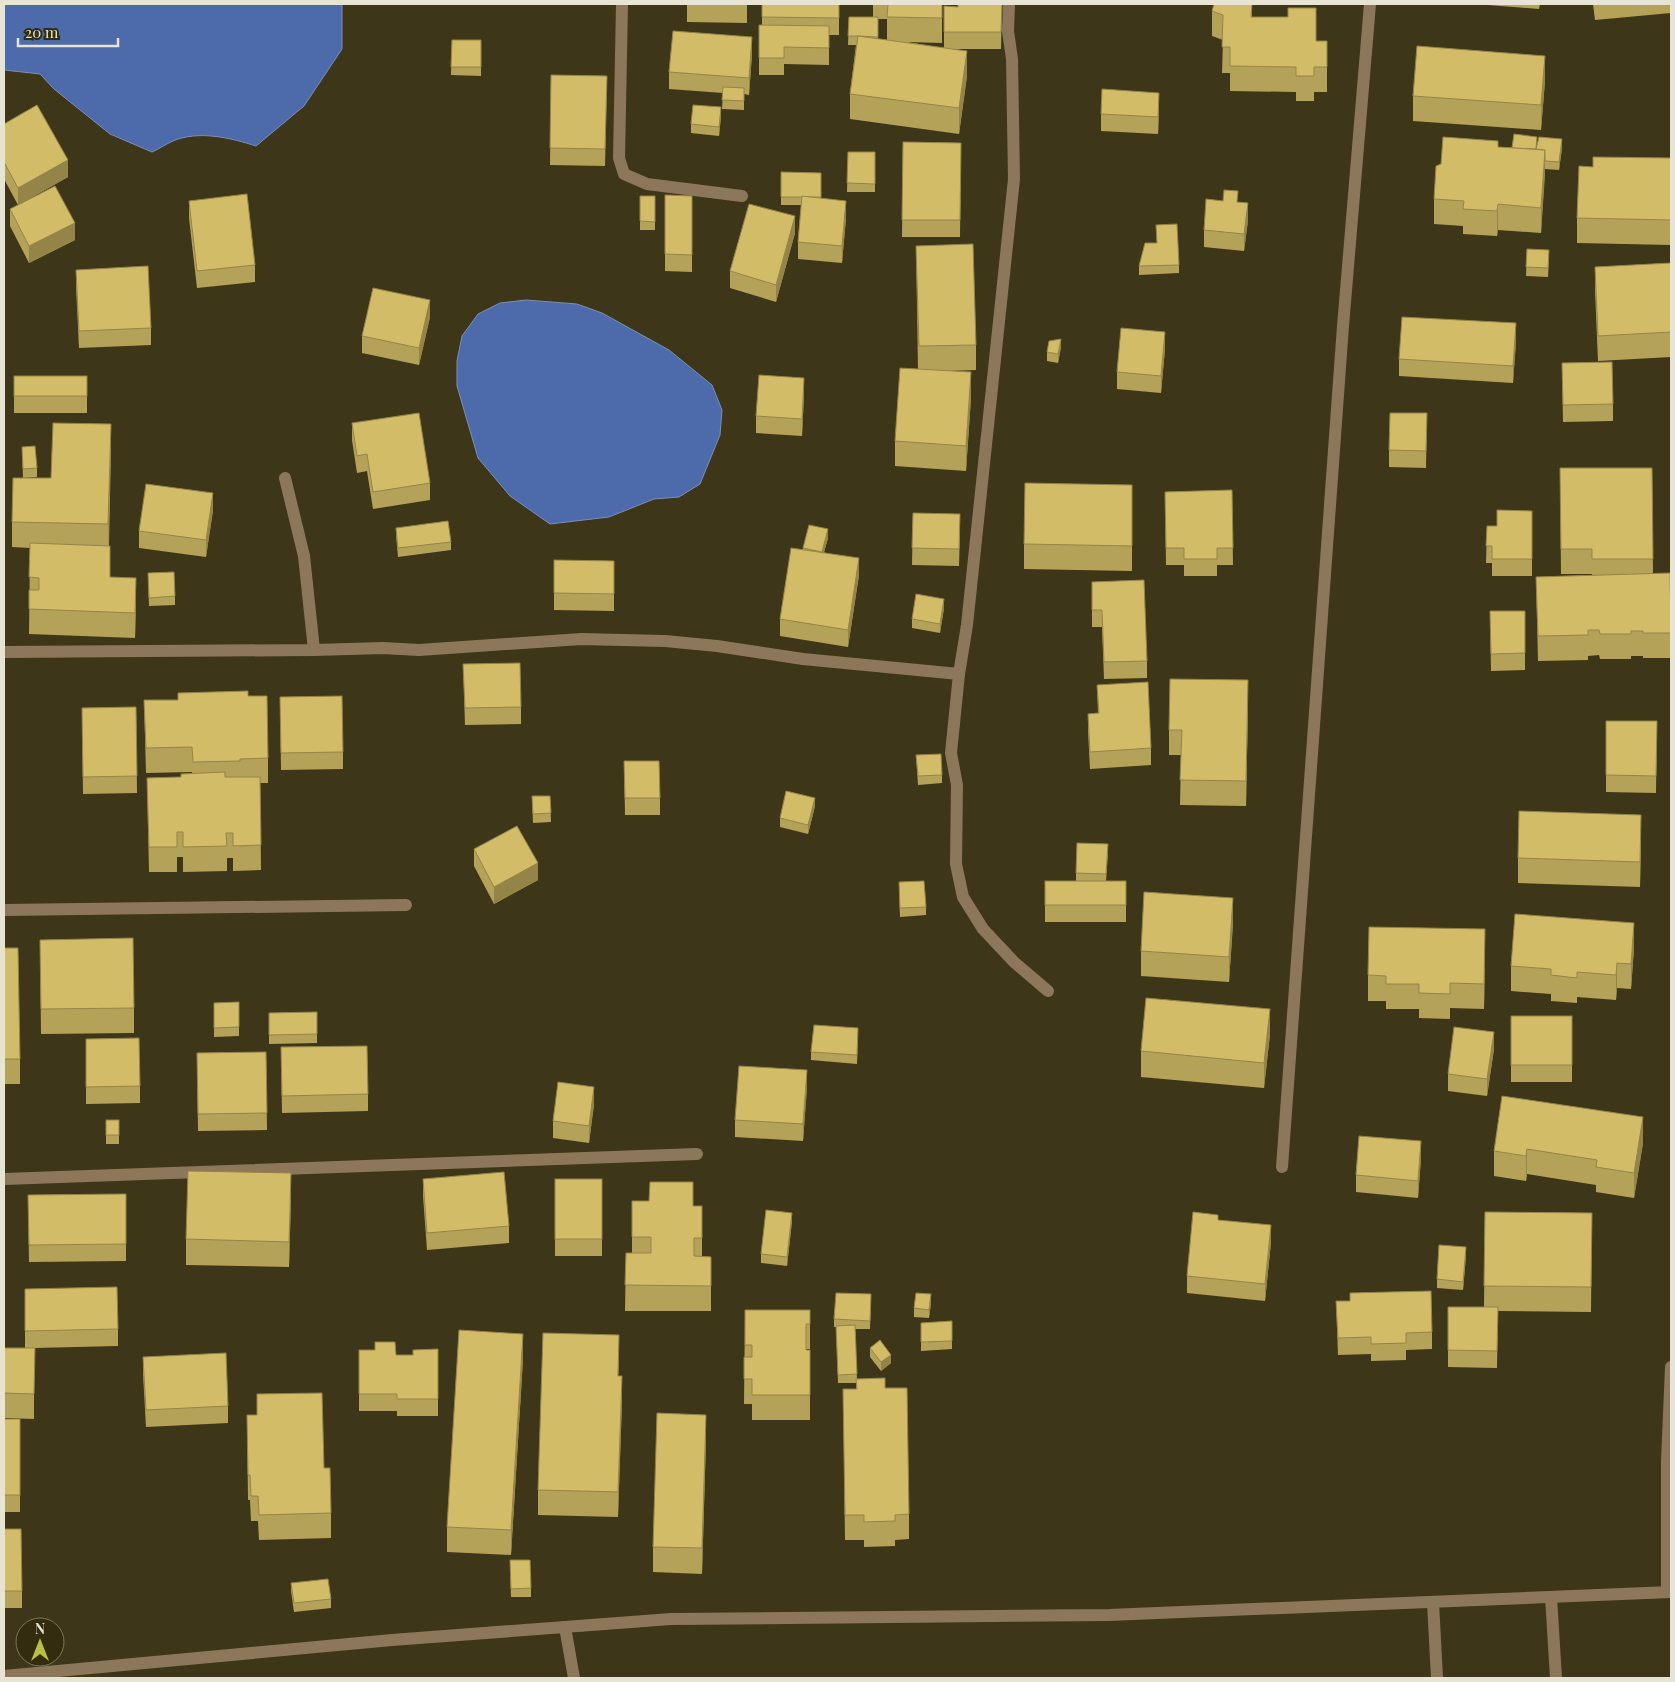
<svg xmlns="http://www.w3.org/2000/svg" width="1675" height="1682" font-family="'Playfair Display',serif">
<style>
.water{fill:#4d6aab;stroke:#7c8fb7}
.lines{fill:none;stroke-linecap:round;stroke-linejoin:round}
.minor{stroke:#8d775b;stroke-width:12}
.wall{fill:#b5a259;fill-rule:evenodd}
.shaded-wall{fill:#948448}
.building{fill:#d3bc67;stroke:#948448}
</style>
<rect width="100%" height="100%" fill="#3e3619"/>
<g class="water">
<path d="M4,4H342V49L304,106L256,146C231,138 199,130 173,141C166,144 159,149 152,152L110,134L54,89L40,74L4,70Z"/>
<path d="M526,300L577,304L602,313L669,350L712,385L722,410L720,435L700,484L679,497L654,499L609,517L550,524L510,496L478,458L457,386V361L462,336L478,314L500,303Z"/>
</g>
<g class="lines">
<g class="minor">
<path d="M622,4L619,158L624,174L647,184L742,196"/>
<path d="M285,478L304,556L314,650"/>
<path d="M4,652L314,650L383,648L419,650L581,639L665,641L717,646L803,659L959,674L951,753L957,785L956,864L963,897L983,929L1014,962L1048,991"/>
<path d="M959,674L967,625L1014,179L1012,59L1008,31L1009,4"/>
<path d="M4,910L406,905"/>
<path d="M1282,1167L1343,326L1370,4"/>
<path d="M4,1179L697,1154"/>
<path d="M1667,1592V1461L1671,1367"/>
<path d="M1551,1597L1556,1678"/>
<path d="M1433,1602L1437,1678"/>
<path d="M565,1627L574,1678"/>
<path d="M4,1676L392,1640L671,1619L1109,1615L1671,1592"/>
</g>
</g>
<g class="wall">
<path d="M687,4H747V23L687,22Z"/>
<path d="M762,4H839V35H829V65L784,64V75H759V25H762Z"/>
<path d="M873,4H942V43L907,42L944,48V6L958,7L1002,4L1001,49H953L967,76L959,134L850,119V94L856,45H848L849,17H873ZM878,19H887V40L878,39Z"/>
<path d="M1252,4V17L1316,41H1327V92H1314V101H1296V92L1230,91V73H1222L1223,40L1212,36V11Z"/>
<path d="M1475,4H1540L1539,9Z"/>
<path d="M1593,4H1671V13L1595,20Z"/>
<path d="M452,40H481V76L451,75Z"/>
<path d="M752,54L749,95L744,94V110L722,109L723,93L669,89V72Z"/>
<path d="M551,75L607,76L605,166L550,165Z"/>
<path d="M1545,81L1541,130L1413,121V96Z"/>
<path d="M1159,110L1158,134L1101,131V114Z"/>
<path d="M721,116L719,136L691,133V124Z"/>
<path d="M4,124L68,177L18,205L4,179Z"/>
<path d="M903,142L961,143L960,237H902Z"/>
<path d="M1498,147L1536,149L1562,148L1559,170L1545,169L1541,233L1498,230L1497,236L1463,234V226L1434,224V199Z"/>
<path d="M848,152H875V192H847Z"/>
<path d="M1671,158V245L1577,243V218L1593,167Z"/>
<path d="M781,172L821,173V198L846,218L842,263L798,259V242L801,205H781Z"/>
<path d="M665,195L692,196V272L665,271Z"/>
<rect x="640" y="196" width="15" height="34"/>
<path d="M189,201L255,265V282L197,288L189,218Z"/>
<path d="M1238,202L1248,220L1244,251L1204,247V230Z"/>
<path d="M10,209L75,240L29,263L10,226Z"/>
<path d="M795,233L776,302L730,288V271Z"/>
<path d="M1157,243L1179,265V273L1139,275V266Z"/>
<path d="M916,246L976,345V370L948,371L971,398L966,471L895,466V441L918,369Z"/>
<path d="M1527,249L1549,258L1548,277L1526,276Z"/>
<path d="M1671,263V357L1598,361L1595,292V267Z"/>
<path d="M76,270L151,328V345L79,348L76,287Z"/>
<path d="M430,317L419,365L362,353V336Z"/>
<path d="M1516,341L1513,383L1399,376V359Z"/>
<path d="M1061,347L1058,363L1047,361V352Z"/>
<path d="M1165,349L1161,393L1117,389V372Z"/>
<path d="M1562,363L1613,404V421L1563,422Z"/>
<rect x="14" y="376" width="73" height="37"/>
<path d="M804,395L802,436L756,433V416Z"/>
<path d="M1427,413L1426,468L1389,467V450Z"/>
<path d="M352,423L430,483V500L373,509L367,471L357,473L352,440Z"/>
<path d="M22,447L37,468V477L23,478H51L111,449L109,545L110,577L136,603L135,638L29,634L30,548L12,547V522L23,478Z"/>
<path d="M1560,468H1652L1653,574L1671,621V658H1643V656H1631V659H1600L1599,655L1588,656V660L1538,661L1536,577L1592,575V574H1561Z"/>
<path d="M1132,485V571L1024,569V544Z"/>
<path d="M1232,490L1233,565H1217V576H1184V565H1166L1165,492Z"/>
<path d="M213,510L206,557L139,548V531Z"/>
<path d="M1532,511V576H1492V563H1486L1487,526H1497Z"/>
<path d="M913,513L960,531L959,566L912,565Z"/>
<path d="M396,528L451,542V550L398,557L396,536Z"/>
<path d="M828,538L824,552L859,575L848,647L780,636V619L803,548Z"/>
<path d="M554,560L614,561V611L554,610Z"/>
<path d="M148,573L175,596V605L149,606Z"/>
<path d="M1092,582L1147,661V678L1104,679L1102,627H1092Z"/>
<path d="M944,608L940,633L912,628V619Z"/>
<path d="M1490,611H1525V670L1491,671Z"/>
<path d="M463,664L521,707V724L465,725Z"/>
<path d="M1097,685L1151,748V765L1090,769L1088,731V714L1098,713Z"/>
<path d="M248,696L268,758V783H260L261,870L233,871V858H227V871L183,872V857H177V872H149L147,778L181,777L192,773V772L146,773L144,700H178Z"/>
<path d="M280,697L343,752V769L281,770Z"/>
<path d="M1248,705L1246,806L1180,805L1181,755H1169V730Z"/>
<path d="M136,707L137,793L83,794L82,708Z"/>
<path d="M1606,721H1657L1656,793L1606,792Z"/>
<path d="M916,755L942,775V783L918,785Z"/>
<path d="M624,761L660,798V815H625Z"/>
<path d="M532,796H550L551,822L533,823Z"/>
<path d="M815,806L808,834L780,827V818Z"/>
<path d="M1641,840L1640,887L1518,883V858Z"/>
<path d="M474,849L538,880L494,904L474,866Z"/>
<path d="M1108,853L1106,881H1126V922H1045V881H1076V873Z"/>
<path d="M899,891L926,907V915L900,917Z"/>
<path d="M1233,923L1229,982L1141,976V951Z"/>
<path d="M40,940L134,1008V1033L41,1034Z"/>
<path d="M4,948L20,1059V1084H4Z"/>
<path d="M1634,948L1631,989L1617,988L1616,1000L1577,997V1003L1551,1001V994L1511,991V966Z"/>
<path d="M1485,954L1484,1009L1450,1008V1019L1419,1018V1009H1386V1001H1368V975Z"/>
<path d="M239,1002V1036L214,1037V1003Z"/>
<path d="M317,1012V1043L269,1044V1013Z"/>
<rect x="1511" y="1016" width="61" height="66"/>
<path d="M1270,1034L1264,1088L1141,1077V1051Z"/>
<path d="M858,1037L857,1064L811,1060V1052Z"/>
<path d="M86,1039L140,1086V1103L86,1104Z"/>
<path d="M281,1047L368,1094V1111L282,1113Z"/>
<path d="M1494,1049L1487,1096L1448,1091V1074Z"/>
<path d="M266,1052L267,1130L198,1131L197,1053Z"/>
<path d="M807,1087L803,1141L735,1137V1120Z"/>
<path d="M594,1104L589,1143L553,1138V1121Z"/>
<rect x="106" y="1120" width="13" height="24"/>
<path d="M1643,1143L1634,1198L1596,1192V1185L1527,1174L1526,1181L1494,1176V1151Z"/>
<path d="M1421,1158L1418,1198L1356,1192V1175Z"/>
<path d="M423,1179L509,1226V1243L427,1250L423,1196Z"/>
<rect x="555" y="1179" width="47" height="77"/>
<path d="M126,1194V1261L29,1262L28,1195Z"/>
<path d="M291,1199L289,1267L186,1265V1239Z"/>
<path d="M632,1201H649L693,1206H702V1256L711,1257V1311H625L626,1253H632Z"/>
<path d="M1485,1212L1592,1213L1591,1312L1498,1311L1497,1368L1448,1367V1307H1484Z"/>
<path d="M1218,1220L1271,1242L1265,1301L1187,1293V1276Z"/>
<path d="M792,1221L787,1266L761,1263V1254Z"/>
<path d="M1466,1256L1463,1290L1437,1288V1279Z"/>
<path d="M25,1289L118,1329V1346L34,1348V1419L4,1418V1348H25Z"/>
<path d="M871,1294L870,1329H855L857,1379L885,1388L909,1514V1539L895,1540V1546L864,1547V1540H845L843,1389H856V1383H838L836,1327H834V1319Z"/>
<path d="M1336,1301L1432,1332V1349L1406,1350V1360L1371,1361V1354L1338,1355Z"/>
<path d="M931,1303L929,1318L914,1317V1308Z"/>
<path d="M745,1310H810V1349H806V1350H810V1420H752V1404H744Z"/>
<path d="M952,1321V1349L921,1351V1323Z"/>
<path d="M870,1348L891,1363L881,1371L870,1357Z"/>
<path d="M438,1349V1416H397V1411H359V1350L396,1355H413Z"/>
<path d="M143,1357L228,1406V1423L146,1427L143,1374Z"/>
<path d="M523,1359L511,1555L447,1552V1527Z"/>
<path d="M619,1361L618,1376L622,1401L618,1517L538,1515V1490Z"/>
<path d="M247,1415L324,1468L331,1513V1538L259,1540L258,1521H251L250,1500H248Z"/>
<rect x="4" y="1419" width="16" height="93"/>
<path d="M706,1440L702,1574L653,1572V1547Z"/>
<path d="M4,1529L22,1591V1608H4Z"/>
<path d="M510,1560L531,1588V1597H511Z"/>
<path d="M291,1583L331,1599V1608L294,1612L291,1591Z"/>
</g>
<g class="shaded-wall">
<path d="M752,37V54L749,95V78Z"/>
<path d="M967,51V76L959,134V108Z"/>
<path d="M1545,56V81L1541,130V105Z"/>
<path d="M1159,93V110L1158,134V117Z"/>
<path d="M721,107V116L719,136V127Z"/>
<path d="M1562,139V148L1559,170V162Z"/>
<path d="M1545,150V175L1541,233V208Z"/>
<path d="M68,160V177L18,205V188Z"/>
<path d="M846,201V218L842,263V246Z"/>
<path d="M1248,203V220L1244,251V234Z"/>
<path d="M1498,204V230L1497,236V211Z"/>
<path d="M795,216V233L776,302V285Z"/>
<path d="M75,223V240L29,263V246Z"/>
<path d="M430,300V317L419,365V348Z"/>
<path d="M1516,323V341L1513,383V366Z"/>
<path d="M1165,332V349L1161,393V376Z"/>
<path d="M1061,339V347L1058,363V354Z"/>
<path d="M971,372V398L966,471V446Z"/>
<path d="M804,378V395L802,436V419Z"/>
<path d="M111,424V449L108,550V524Z"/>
<path d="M213,493V510L206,557V540Z"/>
<path d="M828,529V538L822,560V552Z"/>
<path d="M859,558V575L848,647V630Z"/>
<path d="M136,578V603L135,638V613Z"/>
<path d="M944,599V608L940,633V624Z"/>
<path d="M1248,680V705L1246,806V781Z"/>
<path d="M815,798V806L808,834V825Z"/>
<path d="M1641,815V840L1640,887V862Z"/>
<path d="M538,863V880L494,904V887Z"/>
<path d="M1233,898V923L1229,982V957Z"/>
<path d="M1634,923V948L1631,989V964Z"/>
<path d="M1485,929V954L1484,1009V984Z"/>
<path d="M1617,963V988L1616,1000V975Z"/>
<path d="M1270,1009V1034L1264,1088V1063Z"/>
<path d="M1494,1032V1049L1487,1096V1079Z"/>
<path d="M807,1070V1087L803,1141V1124Z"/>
<path d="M594,1087V1104L589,1143V1126Z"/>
<path d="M1643,1117V1143L1634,1198V1173Z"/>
<path d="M1421,1141V1158L1418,1198V1181Z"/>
<path d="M1527,1149V1174L1526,1181V1156Z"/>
<path d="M291,1173V1199L289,1267V1242Z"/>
<path d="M792,1213V1221L787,1266V1257Z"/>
<path d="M1271,1225V1242L1265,1301V1284Z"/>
<path d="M1466,1247V1256L1463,1290V1282Z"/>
<path d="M931,1294V1303L929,1318V1310Z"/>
<path d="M523,1334V1359L511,1555V1530Z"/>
<path d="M891,1355V1363L881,1371V1362Z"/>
<path d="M622,1376V1401L618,1517V1492Z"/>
<path d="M706,1415V1440L702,1574V1548Z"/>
</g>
<g class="building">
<path d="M762,4H839V18L762,17Z"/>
<path d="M888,4H942V18L887,17Z"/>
<path d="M958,4H1002L1001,32H944V6L958,7Z"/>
<path d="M1214,4H1252L1251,17H1288V8H1316V41H1327V67H1314V76H1296V67L1230,66V47H1222L1223,15L1212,11Z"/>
<path d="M849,17H878V37L858,36H848Z"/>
<path d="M759,25L829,26V48L784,47V58H759Z"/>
<path d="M673,31L752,37L749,78L669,72Z"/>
<path d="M858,36L967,51L959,108L850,94Z"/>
<path d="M452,40H481V67H451Z"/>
<path d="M1417,46L1545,56L1541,105L1413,96Z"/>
<path d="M551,75L607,76L605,149L550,148Z"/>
<path d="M723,87L744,88V101L722,100Z"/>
<path d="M1102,89L1159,93L1158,117L1101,114Z"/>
<path d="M37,105L68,160L18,188L4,162V124Z"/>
<path d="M693,105L721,107L719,127L691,124Z"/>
<path d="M1514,134L1537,137L1536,149L1512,148Z"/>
<path d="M1443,137L1498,141V147L1545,150L1541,208L1498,204L1497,211L1463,209L1464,201L1434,199L1436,166L1441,164Z"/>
<path d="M1539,137L1562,139L1559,162L1545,161V150L1536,149Z"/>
<path d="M903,142L961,143L960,220H902Z"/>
<path d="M848,152H875V184L847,183Z"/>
<path d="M1593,157L1671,158V220L1577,218L1579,166L1593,167Z"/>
<path d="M781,172L821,173V197H781Z"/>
<path d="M55,186L75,223L29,246L10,209Z"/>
<path d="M1224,190L1238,191L1237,202L1248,203L1244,234L1204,230L1206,199L1223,201Z"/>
<path d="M247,194L255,265L197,271L189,201Z"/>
<path d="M665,195L692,196V255L665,254Z"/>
<path d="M640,196H655V222L640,221Z"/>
<path d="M802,196L846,201L842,246L798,242Z"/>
<path d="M749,204L795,216L776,285L730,271Z"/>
<path d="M1177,224L1179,265L1139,266L1145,243H1157L1156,225Z"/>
<path d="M973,244L976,345L919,346L916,246Z"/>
<path d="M1527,249L1549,250L1548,268L1526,267Z"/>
<path d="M1671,263V332L1598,336L1595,267Z"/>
<path d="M148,266L151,328L79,331L76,270Z"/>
<path d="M373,288L430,300L419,348L362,336Z"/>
<path d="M1402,317L1516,323L1513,366L1399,359Z"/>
<path d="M1121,328L1165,332L1161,376L1117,372Z"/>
<path d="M1061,339L1058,354L1047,352L1049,341Z"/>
<path d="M1612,362L1613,404L1563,405L1562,363Z"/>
<path d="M900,368L971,372L966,446L895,441Z"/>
<path d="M759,375L804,378L802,419L756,416Z"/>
<rect x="14" y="376" width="73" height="20"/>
<path d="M419,413L430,483L373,492L367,454L357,456L352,423Z"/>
<path d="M1390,413H1427L1426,451L1389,450Z"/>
<path d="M53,423L111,424L108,524L12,522L13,478H51Z"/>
<path d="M35,446L37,468L23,469L22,447Z"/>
<path d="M1560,468H1652L1653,559H1592V549H1561Z"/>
<path d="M1025,483L1132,485V546L1024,544Z"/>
<path d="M146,484L213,493L206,540L139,531Z"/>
<path d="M1232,490L1233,548H1217V559H1184V548H1166L1165,492Z"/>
<path d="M1497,510L1532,511V559H1492V546H1486L1487,526H1497Z"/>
<path d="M913,513L960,514L959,549L912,548Z"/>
<path d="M448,521L451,542L398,548L396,528Z"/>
<path d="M809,525L828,529L822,552L803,548Z"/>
<path d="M30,543L110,546V577L136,578L135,613L29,609V590H39V578L29,577Z"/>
<path d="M791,548L859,558L848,630L780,619Z"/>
<path d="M554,560L614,561V594L554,593Z"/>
<path d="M174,572L175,596L149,598L148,573Z"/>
<path d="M1670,573L1671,633H1643V631H1631V634H1600L1599,630H1588V635L1538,636L1536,577Z"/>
<path d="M1144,580L1147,661L1104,662L1102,610H1092V582Z"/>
<path d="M916,594L944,599L940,624L912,619Z"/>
<path d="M1490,611H1525V653L1491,654Z"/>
<path d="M520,663L521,707L465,708L463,664Z"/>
<path d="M1170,679L1248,680L1246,781L1180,780L1182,730H1169Z"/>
<path d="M1148,682L1151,748L1090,752L1088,714L1099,713L1097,685Z"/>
<path d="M248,691V696H267L268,758L240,759V761L193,762L192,747L146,748L144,700H178V693Z"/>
<path d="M342,696L343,752L281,753L280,697Z"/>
<path d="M136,707L137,776L83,777L82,708Z"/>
<path d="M1606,721H1657L1656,776L1606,775Z"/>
<path d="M941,754L942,775L918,776L916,755Z"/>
<path d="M624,761H659L660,798H625Z"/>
<path d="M225,772V777H260L261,845L233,846V833H226L227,846L183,847V832H177V847H149L147,778L181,777V774Z"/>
<path d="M786,791L815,798L808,825L780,818Z"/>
<path d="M532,796H550L551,813L533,814Z"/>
<path d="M1519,811L1641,815L1640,862L1518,858Z"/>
<path d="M517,826L538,863L494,887L474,849Z"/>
<path d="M1077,843L1108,844L1106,874L1076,873Z"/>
<path d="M924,881L926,907L900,908L899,882Z"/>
<rect x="1045" y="881" width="81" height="24"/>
<path d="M1144,892L1233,898L1229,957L1141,951Z"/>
<path d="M1515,914L1634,923L1631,964L1617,963L1616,975L1577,972V978L1551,975V969L1511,966Z"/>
<path d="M1369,927L1485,929L1484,984L1450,983V994L1419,993V984H1386V976L1368,975Z"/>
<path d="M133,938L134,1008L41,1009L40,940Z"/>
<path d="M4,948H18L20,1059H4Z"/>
<path d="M1146,998L1270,1009L1264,1063L1141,1051Z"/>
<path d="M239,1002V1027L214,1028V1003Z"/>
<path d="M317,1012V1034L269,1035V1013Z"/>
<rect x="1511" y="1016" width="61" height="49"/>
<path d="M814,1025L858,1028L857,1055L811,1052Z"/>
<path d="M1454,1027L1494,1032L1487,1079L1448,1074Z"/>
<path d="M139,1038L140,1086L86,1087V1039Z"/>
<path d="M367,1046L368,1094L282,1096L281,1047Z"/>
<path d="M266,1052L267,1113L198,1114L197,1053Z"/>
<path d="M739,1066L807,1070L803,1124L735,1120Z"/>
<path d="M558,1082L594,1087L589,1126L553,1121Z"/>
<path d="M1502,1096L1643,1117L1634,1173L1596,1167L1597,1160L1527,1149L1526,1156L1494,1151Z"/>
<rect x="106" y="1120" width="13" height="15"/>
<path d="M1359,1136L1421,1141L1418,1181L1356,1175Z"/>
<path d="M188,1171L291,1173L289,1242L186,1239Z"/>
<path d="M504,1172L509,1226L427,1233L423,1179Z"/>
<rect x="555" y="1179" width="47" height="60"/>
<path d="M650,1182H693V1206H702V1238H694V1256L711,1257V1286L625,1285L626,1253H651V1237H632V1201H649Z"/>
<path d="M126,1194V1244L29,1245L28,1195Z"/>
<path d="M766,1210L792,1213L787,1257L761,1254Z"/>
<path d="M1193,1212L1218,1215V1220L1271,1225L1265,1284L1187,1276Z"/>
<path d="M1485,1212L1592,1213L1591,1287L1484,1286Z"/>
<path d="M1439,1245L1466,1247L1463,1282L1437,1279Z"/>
<path d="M117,1287L118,1329L25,1331V1289Z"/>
<path d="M1431,1291L1432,1332L1406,1333V1343L1371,1344V1337L1338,1338L1336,1301H1350V1293Z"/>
<path d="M836,1293L871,1294L870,1321L834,1319Z"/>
<path d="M916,1293L931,1294L929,1310L914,1308Z"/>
<path d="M1448,1307H1498L1497,1351L1448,1350Z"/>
<path d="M745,1310H810V1324H806V1350H810V1395H752V1379H744V1357H752V1345H745Z"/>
<path d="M952,1321V1341L921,1342V1323Z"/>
<path d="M855,1325L857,1374L838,1375L836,1326Z"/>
<path d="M459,1330L523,1334L511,1530L447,1527Z"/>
<path d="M543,1333L619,1335L618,1376H622L618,1492L538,1490Z"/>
<path d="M880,1340L891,1355L881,1362L870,1348Z"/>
<path d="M375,1342H395L396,1355H413V1350L438,1349V1399H397V1394H359V1350H375Z"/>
<path d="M4,1348H35L34,1394L4,1393Z"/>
<path d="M226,1353L228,1406L146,1410L143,1357Z"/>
<path d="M885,1378V1388H907L909,1514L895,1515V1521L864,1522V1515H845L843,1389H857L856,1379Z"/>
<path d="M322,1393L324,1468H330L331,1513L259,1515L258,1496H251L250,1475H248L247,1415H257V1394Z"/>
<path d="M657,1413L706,1415L702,1548L653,1547Z"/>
<rect x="4" y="1419" width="16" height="76"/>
<path d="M4,1529H21L22,1591H4Z"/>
<path d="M510,1560H530L531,1588L511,1589Z"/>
<path d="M328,1579L331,1599L294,1603L291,1583Z"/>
</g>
<rect width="1675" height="1682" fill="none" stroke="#e8e4d3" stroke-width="10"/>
<g transform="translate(40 1642)"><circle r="24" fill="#342c0e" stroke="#7c765d"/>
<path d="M0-4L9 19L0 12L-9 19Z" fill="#bac045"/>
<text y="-8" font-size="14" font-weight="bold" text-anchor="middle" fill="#e8e4d3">N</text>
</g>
<path d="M18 38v8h100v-8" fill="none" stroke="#e8e4d3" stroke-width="2.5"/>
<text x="25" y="38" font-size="15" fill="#e8e4d3" stroke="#342c0e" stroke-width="4" paint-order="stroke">20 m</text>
</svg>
